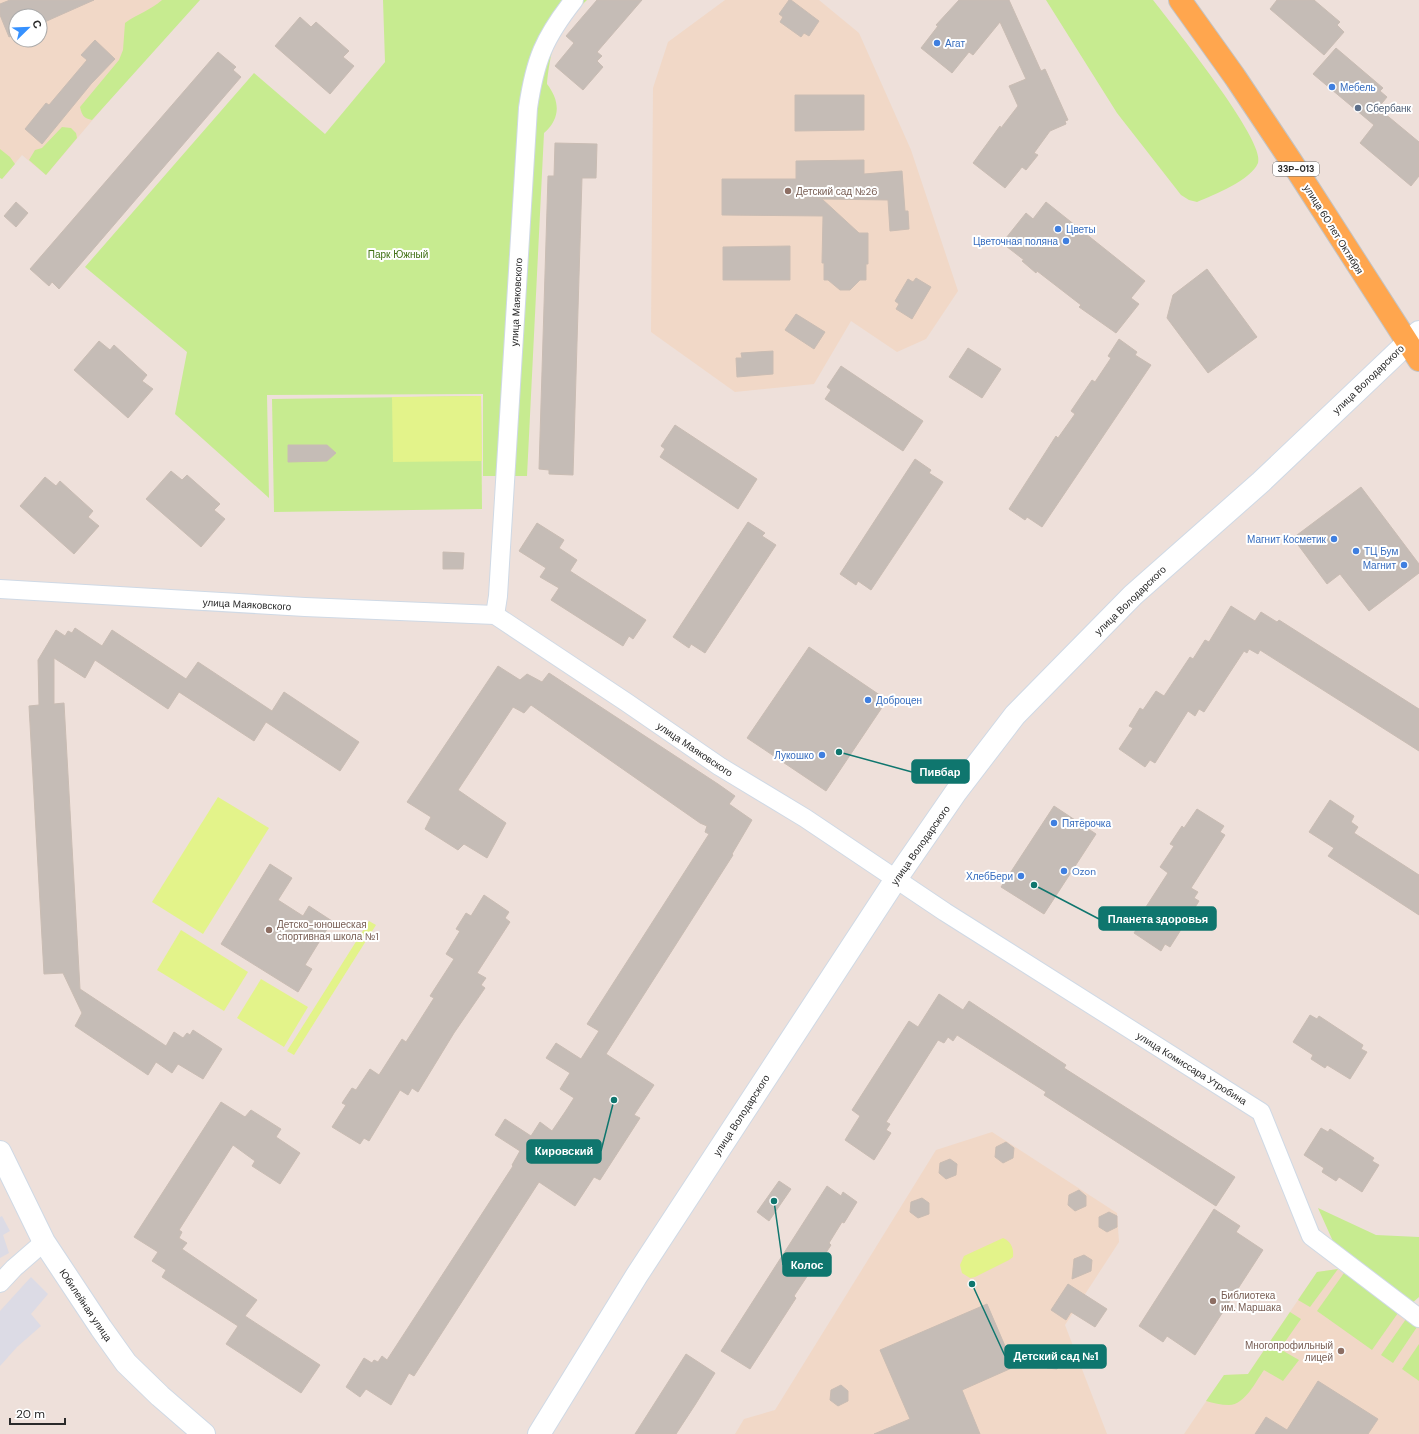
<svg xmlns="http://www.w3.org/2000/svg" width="1419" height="1434" font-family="'DM Sans',sans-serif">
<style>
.industrial{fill:#dcdbe5}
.education{fill:#f1d8c7;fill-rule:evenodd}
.green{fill:#c7eb90}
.pitch{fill:#e3f38a}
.building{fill:#c5bcb6;stroke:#c9bcb3}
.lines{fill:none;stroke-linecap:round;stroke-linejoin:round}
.street-casing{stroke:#cfd9e5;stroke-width:20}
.secondary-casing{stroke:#cfd9e5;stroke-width:24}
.primary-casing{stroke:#c3c3c3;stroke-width:24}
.street{stroke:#fff;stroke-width:18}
.secondary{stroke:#fff;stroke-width:22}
.primary{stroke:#ffa64e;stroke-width:22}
.shop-dot{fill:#3f7fe0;stroke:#fff;stroke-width:1.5}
.service-dot{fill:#5c6f8a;stroke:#fff;stroke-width:1.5}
.education-dot{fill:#8d6e63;stroke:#fff;stroke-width:1.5}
.labels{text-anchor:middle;stroke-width:4;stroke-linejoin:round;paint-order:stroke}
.shield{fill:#fff;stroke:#6a6a6a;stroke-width:1}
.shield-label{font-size:9px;font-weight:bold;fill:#2a2a2a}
.shop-label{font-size:10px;fill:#366cbe;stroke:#fff;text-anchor:start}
.service-label{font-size:10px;fill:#4e5e75;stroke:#fff;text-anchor:start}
.education-label{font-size:10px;fill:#785e54;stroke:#fff;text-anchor:start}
.street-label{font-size:10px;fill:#2a2a2a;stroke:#fff}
.park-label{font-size:10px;fill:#3e6f12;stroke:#fff}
.leader{fill:none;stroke:#0f766e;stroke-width:1.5}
.callout-dot{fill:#0f766e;stroke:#fff;stroke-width:1.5}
.callout{fill:#0f766e;stroke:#0f766e;stroke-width:1.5}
.callout-label{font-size:11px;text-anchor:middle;font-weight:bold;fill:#fff}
</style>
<rect width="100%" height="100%" fill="#eee0da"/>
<g class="industrial">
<path d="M2,1216L10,1231L3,1235L9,1253L0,1258V1217Z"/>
<path d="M31,1277L48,1294L31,1314L41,1326L17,1347L0,1366V1311Z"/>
</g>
<g class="education">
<path d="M0,0H194L46,175L22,155L2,179L0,177ZM16,16H40V40H16Z"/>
<path d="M725,0H819L859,33L911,150L958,291L926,339L897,352L851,321L814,384L735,392L651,332L653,88L668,42Z"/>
<path d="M992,1132L1117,1213L1119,1242L1065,1325L1107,1434H735L744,1419L775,1410L936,1150Z"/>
<path d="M1338,1269L1419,1328V1434H1184L1224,1375L1248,1374L1317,1272Z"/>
</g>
<g class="green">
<path d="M162,0H200L92,120C84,118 82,116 80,107L119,60L123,50L125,23C137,14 151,10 162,0Z"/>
<path d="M383,0H587C578,9 568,16 561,27C553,38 548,70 547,84C560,101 561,118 544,133L527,476H483V394L267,395L269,498L175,414L187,352L85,267L254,73L325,134L385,62Z"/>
<path d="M1046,0H1153C1170,22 1267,142 1258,163C1251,180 1214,195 1197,202L1189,200L1181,195L1117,113Z"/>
<path d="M62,127L71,128L76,133L77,138L46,175L29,160L35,150L42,148Z"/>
<path d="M0,149L10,157L15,164L2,179L0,178Z"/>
<path d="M481,396L482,509L274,512L272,399Z"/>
<path d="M1318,1208L1376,1235L1419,1237V1297L1411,1304L1336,1248Z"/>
<path d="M1338,1269L1310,1307L1298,1300L1317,1272Z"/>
<path d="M1344,1273L1398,1313L1372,1350L1317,1311Z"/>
<path d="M1290,1312L1301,1319L1280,1349L1299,1360L1283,1381L1264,1370C1256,1381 1245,1405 1229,1405C1221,1405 1213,1403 1206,1401L1224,1375L1248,1374Z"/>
<path d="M1406,1319L1417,1327L1393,1363L1381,1355Z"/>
<path d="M1419,1344V1381L1402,1369Z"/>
</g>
<g class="pitch">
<path d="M481,396L482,461L393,462L392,397Z"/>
<path d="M218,797L269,828L203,934L152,902Z"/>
<path d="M369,921L376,925L294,1055L287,1051Z"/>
<path d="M181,930L248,972L224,1011L157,970Z"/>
<path d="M261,979L308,1007L284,1047L237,1018Z"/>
<path d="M1003,1238C1011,1241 1014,1249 1013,1257L1009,1260L975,1277L970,1278L962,1273L960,1265L964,1256Z"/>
</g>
<g class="building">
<path d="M10,0H94L40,24V16H16V34L9,37L0,15V4Z"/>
<path d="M597,0H642L597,52L602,56L597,61L603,67L583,90L555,66L574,43L566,36Z"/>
<path d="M789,0H791L819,21L809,36L804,33L801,37L780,22L783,17L779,14Z"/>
<path d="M959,0H1009L1041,71L1045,69L1068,120L1065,121L1066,124L1050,131L1034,153L1038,155L1026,170L1022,167L1005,188L973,163L1000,126L1001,128L1018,106L1009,86L1026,79L1000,22L973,55L969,52L952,73L921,48L938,26L936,25Z"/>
<path d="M1277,0H1314L1340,22L1337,25L1344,32L1324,55L1270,9Z"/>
<path d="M300,17L311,27L316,22L349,51L343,57L354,66L330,94L275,46Z"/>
<path d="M95,40L115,59L91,84L42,144L25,129L46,103L49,105L87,60L81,55Z"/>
<path d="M1336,48L1383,88L1380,91L1387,97L1378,108L1419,142V176L1411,186L1360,143L1374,125L1313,74Z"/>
<path d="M218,52L236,67L233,70L241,77L59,289L52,282L49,286L30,269Z"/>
<path d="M795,95H864V130L795,131Z"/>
<path d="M555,143L597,144L596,178H582L573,475L549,474V470L539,469L548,176H554Z"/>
<path d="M864,160V174L902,171L905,211H908L909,229L890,231L888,200L822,199L859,233H868V264H866V280H860L850,290H840L828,280H824V263H822L823,216L722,215V179H796V161Z"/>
<path d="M16,202L28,213L16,227L4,216Z"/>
<path d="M1046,202L1145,281L1131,298L1139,304L1116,333L1079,307L1081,305L1037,271L1036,273L1022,261L1024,260L1002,243L1026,213L1033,219Z"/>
<path d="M790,246V280H723V247Z"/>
<path d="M1207,269L1257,337L1208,373L1167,318L1173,295Z"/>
<path d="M916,278L931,287L912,319L896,309L899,304L895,301L908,279L913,282Z"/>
<path d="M796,314L825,332L814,349L785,330Z"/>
<path d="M1119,339L1137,352L1135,355L1151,365L1042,527L1027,517L1025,520L1009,509L1056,436L1058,438L1075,414L1071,411L1092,380L1095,382L1111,358L1108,356Z"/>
<path d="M99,341L110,350L114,345L147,375L142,381L153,389L128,418L74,370Z"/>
<path d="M968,348L1001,369L982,398L949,377Z"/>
<path d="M773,351V374L737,377L736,358H742L741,353Z"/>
<path d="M841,366L923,421L903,451L825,399L831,390L827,387Z"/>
<path d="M675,425L757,479L738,509L660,457L665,449L661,446Z"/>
<path d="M288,445H327L336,453L327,461L288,462Z"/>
<path d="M915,459L931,470L929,473L943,482L871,590L858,581L856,585L840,574Z"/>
<path d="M171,471L182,480L187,475L220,504L214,510L225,519L201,547L146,499Z"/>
<path d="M45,477L56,486L60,481L93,511L88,517L99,526L74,554L20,506Z"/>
<path d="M1361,487L1419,564V573L1369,611L1340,574L1327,584L1293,538Z"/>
<path d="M748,522L765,533L762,536L776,545L705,653L691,644L689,648L673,637Z"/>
<path d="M537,523L564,540L559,548L577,560L570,571L646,620L633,639L629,636L623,646L551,600L559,588L540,577L546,568L519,551Z"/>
<path d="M443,552L464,553L463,569H443Z"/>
<path d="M1231,606L1255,621L1261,612L1277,622L1279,620L1419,709V751L1260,650L1258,654L1249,649L1247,653L1244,651L1204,712L1199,709L1195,716L1188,711L1155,763L1150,760L1145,767L1119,749L1133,728L1129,726L1140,708L1143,710L1156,691L1164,696L1190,657L1193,659L1205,640L1209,642Z"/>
<path d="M75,628L102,646L112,630L186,679L198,662L272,711L284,692L359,742L340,771L266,722L254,741L179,692L168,709L95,660L85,678L54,658V704L64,703L80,989L166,1046L174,1032L183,1038L187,1033L190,1035L193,1030L222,1049L203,1079L178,1064L172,1073L156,1062L148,1075L75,1026L82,1013L63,973L44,974L29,706L39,705L38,660L56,630L65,636L68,631L72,633Z"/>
<path d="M809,647L887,700L826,791L747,738Z"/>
<path d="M498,666L520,680L527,674L542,682L549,673L718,784L735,796L729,804L752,820L732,854L733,855L606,1054L654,1085L634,1115L640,1118L600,1180L594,1177L575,1206L539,1182L414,1376L409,1373L391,1405L366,1389L360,1397L346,1387L364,1358L372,1363L374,1360L378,1362L382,1356L387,1360L513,1166L512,1165L520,1151L495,1135L505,1119L531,1136L540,1122L552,1131L565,1112L574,1098L560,1089L570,1073L546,1058L556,1043L581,1059L599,1031L587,1024L709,834L705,832L707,826L700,823L531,705L524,713L513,707L458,790L506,823L487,858L464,844L458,850L425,829L431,817L407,802Z"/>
<path d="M1330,800L1354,816L1351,822L1358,827L1354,833L1419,875V915L1328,856L1334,848L1309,832Z"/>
<path d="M1054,806L1096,834L1044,914L1001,887Z"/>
<path d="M1197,809L1224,826L1220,832L1225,835L1191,888L1198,892L1194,898L1199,901L1170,947L1165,944L1161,951L1134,933L1148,912L1144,910L1168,873L1160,867L1174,846L1170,844L1182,826L1184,828Z"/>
<path d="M270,864L292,878L278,900L303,916L309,906L332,921L305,965L312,969L298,992L221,944Z"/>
<path d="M484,895L509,912L505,918L510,922L477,973L486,978L481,985L485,988L454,1033L418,1092L412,1088L408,1095L400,1090L369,1141L364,1138L360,1144L332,1127L346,1105L342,1103L352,1088L356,1090L370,1069L379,1075L402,1039L406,1042L434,998L430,996L454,959L446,954L460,931L456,929L466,913L471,916Z"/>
<path d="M939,994L963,1010L969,1001L1066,1065L1064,1068L1235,1177L1216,1206L1044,1095L1046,1092L957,1035L953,1041L948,1037L944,1043L938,1040L886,1122L890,1124L886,1130L891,1133L874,1160L845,1140L860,1116L852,1110L909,1021L918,1027Z"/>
<path d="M1310,1015L1317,1019L1319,1016L1363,1045L1361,1049L1367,1052L1350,1079L1327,1065L1325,1068L1311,1059L1313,1055L1293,1042Z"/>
<path d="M221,1102L245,1117L251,1110L281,1129L276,1137L300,1153L280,1184L252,1166L255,1161L233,1145L179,1230L182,1232L179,1238L187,1243L182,1249L257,1300L245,1316L320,1365L301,1393L226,1344L238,1326L162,1277L166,1270L152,1261L158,1252L134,1237Z"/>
<path d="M1321,1128L1328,1132L1330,1129L1374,1158L1372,1161L1379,1165L1362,1192L1339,1177L1336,1181L1322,1172L1324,1168L1304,1155Z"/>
<path d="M1006,1142L1014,1148L1013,1158L1003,1163L995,1157L996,1147Z"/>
<path d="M950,1159L957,1164L956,1175L946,1179L939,1173L940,1163Z"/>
<path d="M779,1181L791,1189L769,1221L757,1212Z"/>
<path d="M827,1186L841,1196L843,1192L857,1202L844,1223L842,1222L829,1243L831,1245L811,1276L808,1275L794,1296L796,1298L750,1369L721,1351Z"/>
<path d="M1079,1190L1086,1196V1206L1075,1211L1068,1205L1069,1195Z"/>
<path d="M922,1198L929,1203V1214L918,1218L910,1212L911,1202Z"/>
<path d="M1214,1209L1240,1226L1236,1232L1263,1250L1195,1355L1167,1336L1163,1342L1139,1326Z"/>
<path d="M1109,1212L1117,1216V1227L1107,1232L1099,1227V1217Z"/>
<path d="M1084,1255L1092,1260L1091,1271L1072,1279L1074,1259Z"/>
<path d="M1068,1284L1107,1309L1095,1327L1071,1312L1066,1320L1051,1310Z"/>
<path d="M987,1304L1014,1367L962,1390L980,1434H874L910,1419L880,1350Z"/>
<path d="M1048,1351H1059L1063,1362L1057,1369L1047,1368L1043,1358Z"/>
<path d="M686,1354L715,1373L695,1405L676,1434H635Z"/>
<path d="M1318,1381L1378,1419L1368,1434H1255L1266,1417L1287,1430Z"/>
<path d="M841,1385L848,1391V1401L838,1406L830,1400L831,1390Z"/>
</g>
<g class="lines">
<g class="street-casing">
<g id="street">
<path d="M0,589L305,607L495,615L626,702L719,766L805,818L945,912L1261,1112L1311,1236L1419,1318"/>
<path d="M495,615L498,596L528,108C535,60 544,38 574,0"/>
<path d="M0,1283L14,1268L44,1242"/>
</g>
</g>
<g class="secondary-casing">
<g id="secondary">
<path d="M0,1152L44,1242L101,1328L126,1363L160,1396L204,1434"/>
<path d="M539,1434L637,1275L896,879L956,792L1015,715L1133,595L1261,482L1419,332"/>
</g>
</g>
<g class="primary-casing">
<path id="primary" d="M1180,0L1235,77L1291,161L1419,360"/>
</g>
<use href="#street" class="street"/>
<use href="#secondary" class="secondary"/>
<use href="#primary" class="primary"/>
</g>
<g class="shop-dot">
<circle cx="937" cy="43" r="4"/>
<circle cx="1332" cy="87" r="4"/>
<circle cx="1058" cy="229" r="4"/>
<circle cx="1066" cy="241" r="4"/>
<circle cx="1334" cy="539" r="4"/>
<circle cx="1356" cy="551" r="4"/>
<circle cx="1404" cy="565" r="4"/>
<circle cx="868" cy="700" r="4"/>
<circle cx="822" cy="755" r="4"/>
<circle cx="1054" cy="823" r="4"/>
<circle cx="1064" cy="871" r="4"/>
<circle cx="1021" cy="876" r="4"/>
</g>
<circle class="service-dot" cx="1358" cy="108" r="4"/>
<g class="education-dot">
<circle cx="788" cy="191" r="4"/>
<circle cx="269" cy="930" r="4"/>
<circle cx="1213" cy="1301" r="4"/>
<circle cx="1341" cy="1351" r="4"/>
</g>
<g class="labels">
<rect class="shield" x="1273" y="162" width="46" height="14" rx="3"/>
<g class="shield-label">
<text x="1296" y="172">33Р-013</text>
</g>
<g class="shop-label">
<text x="945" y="47">Агат</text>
<text x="1340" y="91">Мебель</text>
<text x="1066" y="233">Цветы</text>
<text x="1058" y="245" text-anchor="end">Цветочная поляна</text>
<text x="1326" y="543" text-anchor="end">Магнит Косметик</text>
<text x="1364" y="555">ТЦ Бум</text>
<text x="1396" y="569" text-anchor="end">Магнит</text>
<text x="876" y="704">Доброцен</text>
<text x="814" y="759" text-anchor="end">Лукошко</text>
<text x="1062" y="827">Пятёрочка</text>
<text x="1072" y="875">Ozon</text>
<text x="1013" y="880" text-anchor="end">ХлебБери</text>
</g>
<g class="service-label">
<text x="1366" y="112">Сбербанк</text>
</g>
<g class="education-label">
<text x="796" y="195">Детский сад №26</text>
<text x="277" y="928">Детско-юношеская<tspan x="277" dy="12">спортивная школа №1</tspan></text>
<text x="1221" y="1299">Библиотека<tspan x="1221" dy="12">им. Маршака</tspan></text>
<text x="1333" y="1349" text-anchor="end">Многопрофильный<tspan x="1333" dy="12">лицей</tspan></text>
</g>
<g class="street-label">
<text transform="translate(1334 229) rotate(58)" y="4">улица 60 лет Октября</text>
<text transform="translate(516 302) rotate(-87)" y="4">улица Маяковского</text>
<text transform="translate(1368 379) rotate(-44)" y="4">улица Володарского</text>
<text transform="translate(1130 600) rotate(-44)" y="4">улица Володарского</text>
<text transform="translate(247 604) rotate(3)" y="4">улица Маяковского</text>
<text transform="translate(695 749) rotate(34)" y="4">улица Маяковского</text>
<text transform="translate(920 845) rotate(-55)" y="4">улица Володарского</text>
<text transform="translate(1192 1068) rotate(32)" y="4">улица Комиссара Утробина</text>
<text transform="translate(741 1115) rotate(-57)" y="4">улица Володарского</text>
<text transform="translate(86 1305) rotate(56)" y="4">Юбилейная улица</text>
</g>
<g class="park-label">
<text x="398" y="258">Парк Южный</text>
</g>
</g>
<path class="leader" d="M839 752L912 772M1034 885L1099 919M614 1100L601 1151M774 1201L783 1265M972 1284L1005 1356"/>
<g class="callout-dot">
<circle cx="839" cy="752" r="4"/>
<circle cx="1034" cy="885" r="4"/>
<circle cx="614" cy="1100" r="4"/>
<circle cx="774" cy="1201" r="4"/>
<circle cx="972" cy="1284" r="4"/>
</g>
<g class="callout">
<rect x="912" y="760" width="57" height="23" rx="4"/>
<rect x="1099" y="907" width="117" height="23" rx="4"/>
<rect x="527" y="1140" width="74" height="23" rx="4"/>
<rect x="783" y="1253" width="48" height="23" rx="4"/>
<rect x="1005" y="1345" width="101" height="23" rx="4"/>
</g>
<g class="callout-label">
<text x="940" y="776">Пивбар</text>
<text x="1158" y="923">Планета здоровья</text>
<text x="564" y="1155">Кировский</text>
<text x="807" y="1269">Колос</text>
<text x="1056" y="1360">Детский сад №1</text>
</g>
<g transform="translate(28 28) rotate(67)"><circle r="19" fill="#ffffff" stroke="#aaaaaa"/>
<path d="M0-3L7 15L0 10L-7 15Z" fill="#3691ff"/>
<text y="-6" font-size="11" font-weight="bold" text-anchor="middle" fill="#2a2a2a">С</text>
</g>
<path d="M10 1418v6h55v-6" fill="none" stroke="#2a2a2a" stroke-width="2"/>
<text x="16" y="1418" font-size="12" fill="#2a2a2a" stroke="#ffffff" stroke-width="3" paint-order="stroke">20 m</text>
</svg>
